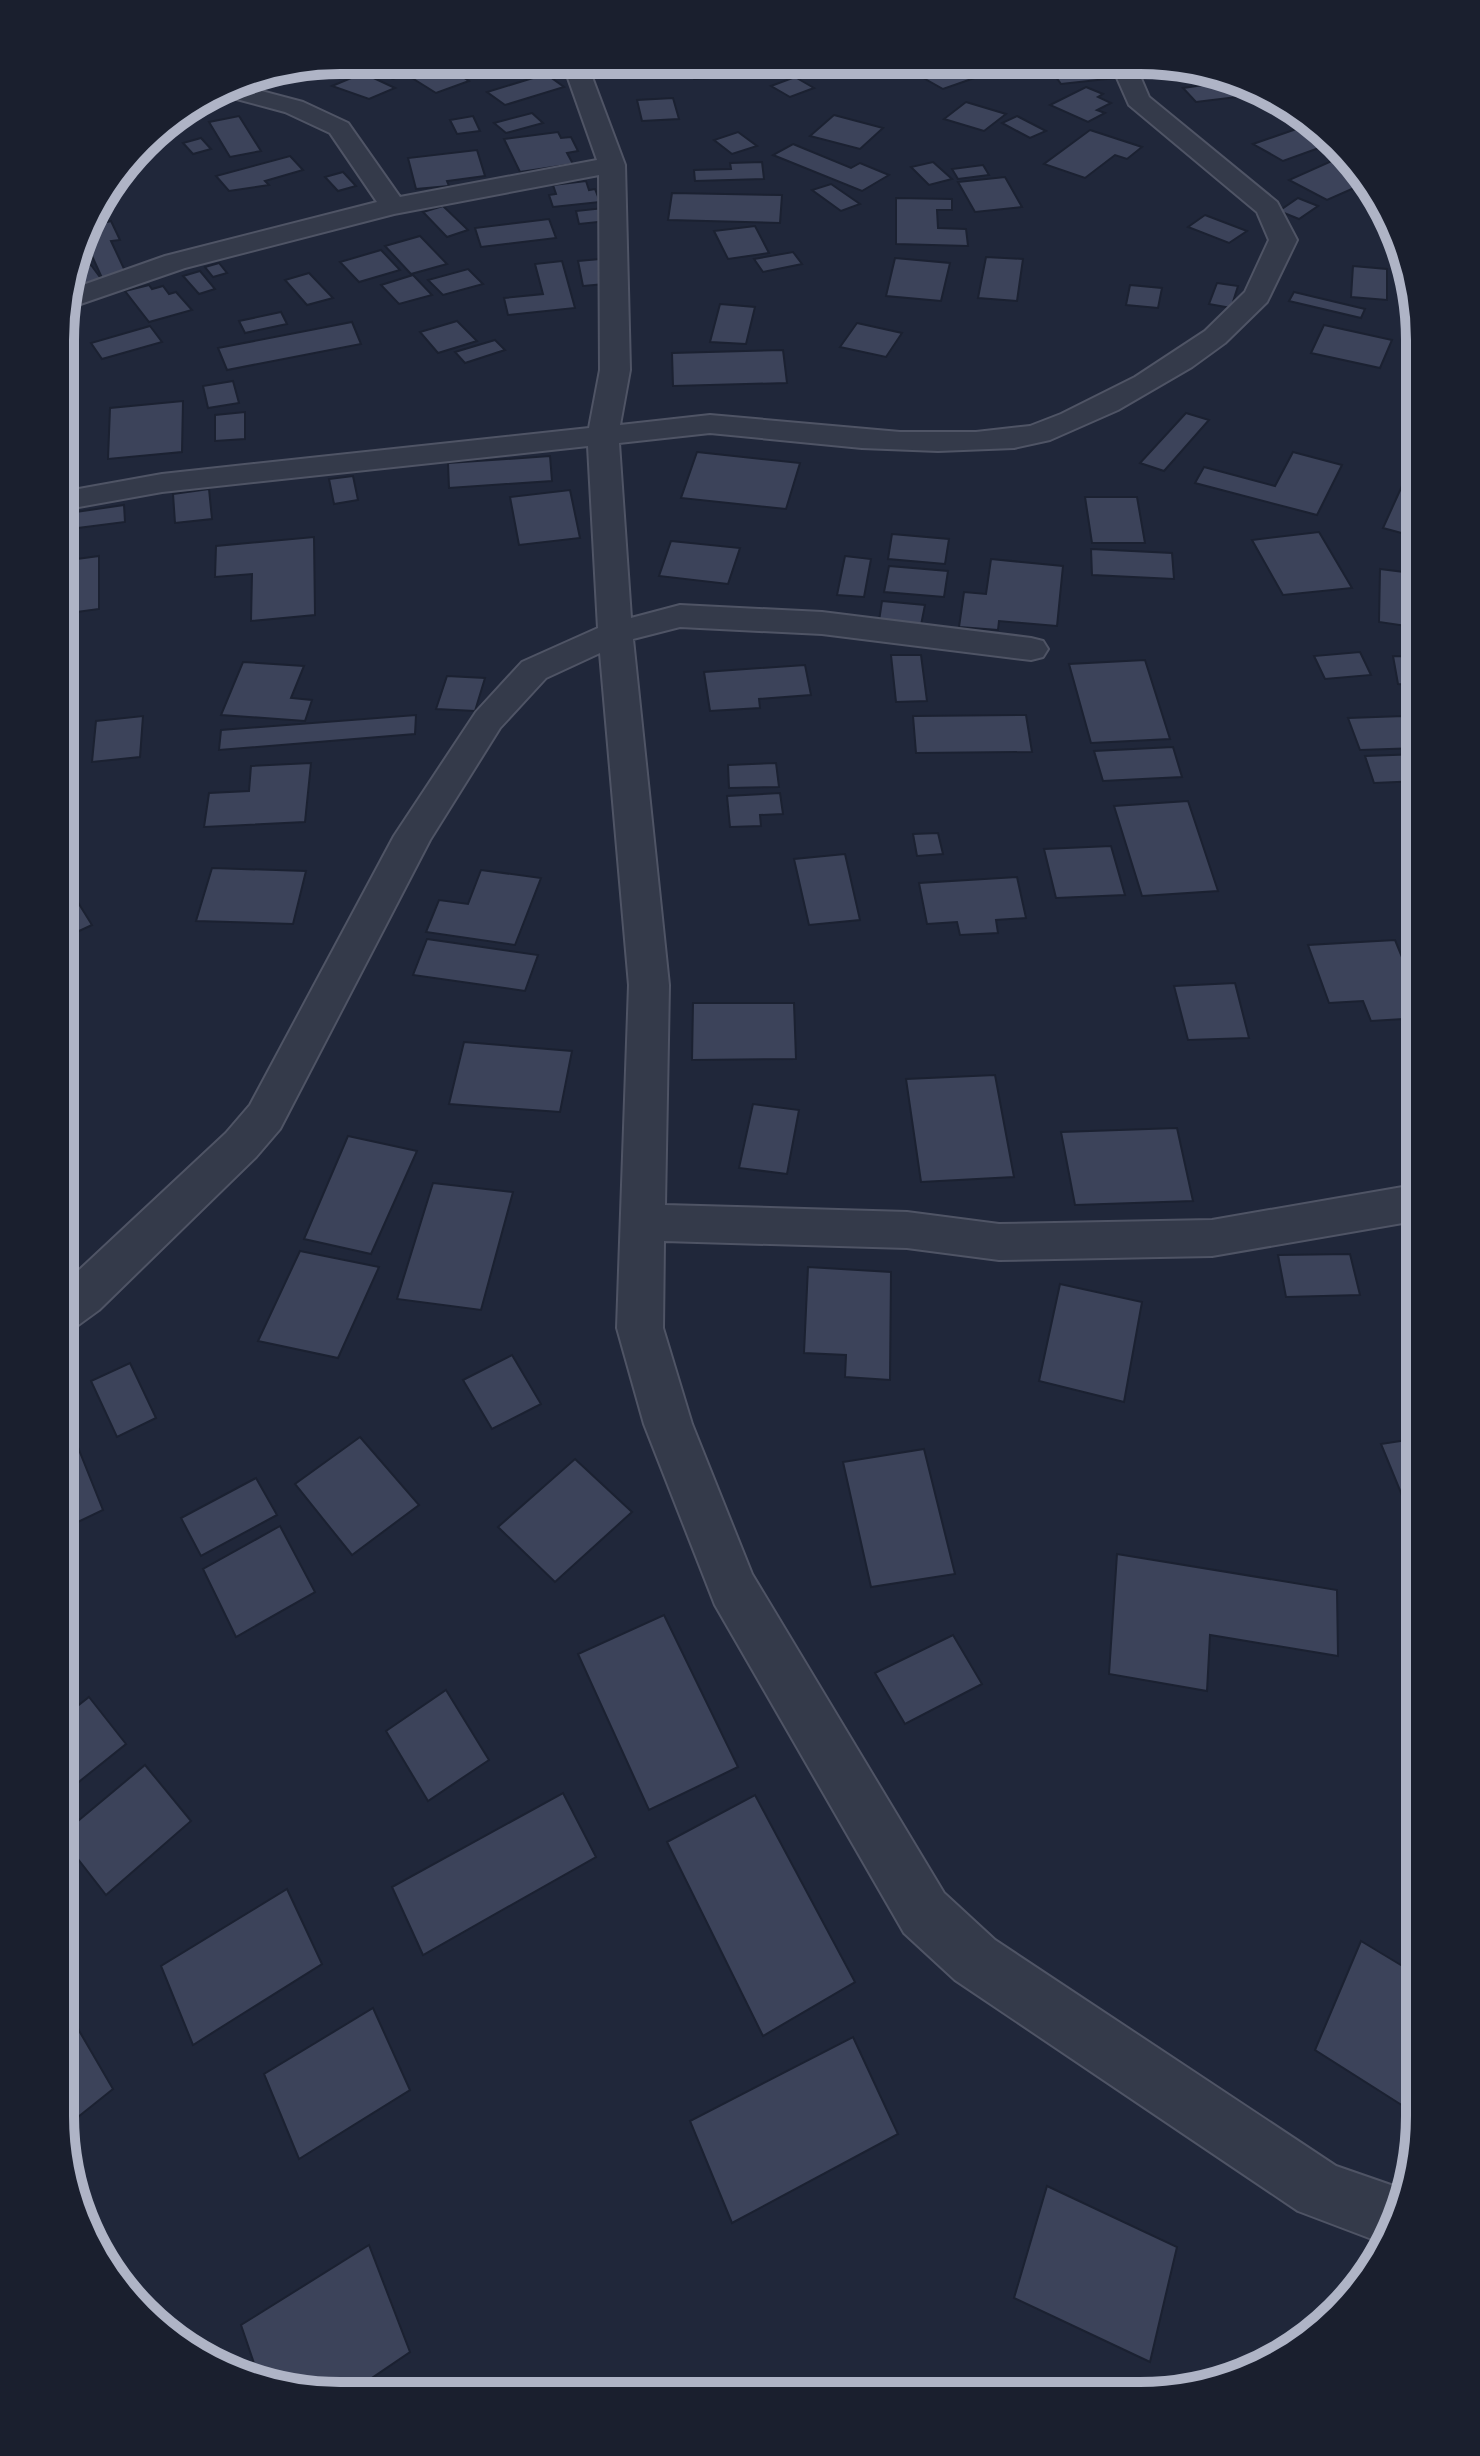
<svg xmlns="http://www.w3.org/2000/svg" width="1480" height="2456" font-family="Arial,sans-serif">
<style>
.building{fill:#3c435a;stroke:#1b2131;stroke-width:2}
.lines{fill:none;stroke-linecap:round;stroke-linejoin:round}
.minor-casing{stroke:#4f5465;stroke-width:4}
.minor{fill:#343a4a;fill-rule:evenodd}
.rim{fill:none;stroke:#afb4c6;stroke-width:10}
</style>
<rect width="100%" height="100%" fill="#20273a"/>
<g class="building">
<path d="M382,60H390L413,71L393,79L367,67Z"/>
<path d="M636,61H679L681,66L638,69Z"/>
<path d="M689,61H739L741,67L724,69L726,77L694,79Z"/>
<path d="M936,62H960L983,75L943,89L911,71Z"/>
<path d="M995,62H1050L1016,74Z"/>
<path d="M1080,62H1104L1116,78L1061,84L1048,66Z"/>
<path d="M445,66L469,81L436,93L412,78Z"/>
<path d="M363,73L395,88L369,99L332,86Z"/>
<path d="M546,74L564,87L505,105L487,92Z"/>
<path d="M795,77L814,88L790,97L771,86Z"/>
<path d="M1224,82L1237,97L1196,102L1183,88Z"/>
<path d="M1086,87L1103,94L1098,97L1111,103L1097,110L1105,113L1088,122L1050,105Z"/>
<path d="M673,98L679,119L642,121L637,100Z"/>
<path d="M966,102L1006,114L984,131L944,119Z"/>
<path d="M532,113L543,123L506,133L494,123Z"/>
<path d="M834,115L883,128L860,149L810,136Z"/>
<path d="M239,116L261,151L230,157L209,122Z"/>
<path d="M473,116L480,131L457,134L450,120Z"/>
<path d="M1017,116L1046,131L1030,138L1002,123Z"/>
<path d="M1302,127L1330,144L1283,161L1253,144Z"/>
<path d="M1090,130L1142,147L1127,159L1115,155L1085,178L1044,164Z"/>
<path d="M558,132L561,138L571,137L578,151L567,153L573,164L520,172L504,139Z"/>
<path d="M738,132L757,146L732,154L714,140Z"/>
<path d="M201,138L211,149L193,154L183,143Z"/>
<path d="M793,144L851,168L860,163L889,175L862,191L773,155Z"/>
<path d="M477,150L485,176L447,181L449,186L416,189L408,158Z"/>
<path d="M290,156L303,170L265,181L269,185L229,191L216,176Z"/>
<path d="M1336,159L1346,164L1361,185L1327,200L1289,180Z"/>
<path d="M762,162L764,179L695,181L694,170L731,169L730,163Z"/>
<path d="M933,162L952,179L929,185L911,167Z"/>
<path d="M983,165L989,175L958,179L952,169Z"/>
<path d="M343,172L356,186L338,191L325,177Z"/>
<path d="M1005,177L1022,207L975,212L958,182Z"/>
<path d="M586,181L589,190L595,189L600,202L553,207L549,195L556,194L553,185Z"/>
<path d="M831,184L860,204L841,211L812,190Z"/>
<path d="M672,193L782,195L780,223L668,220Z"/>
<path d="M896,198L952,199V210H937L938,228L966,229L968,246L896,244Z"/>
<path d="M1298,198L1318,206L1299,219L1279,211Z"/>
<path d="M443,206L468,230L447,237L423,212Z"/>
<path d="M604,208L608,221L579,224L576,211Z"/>
<path d="M1205,215L1247,231L1229,243L1188,227Z"/>
<path d="M549,219L556,238L481,247L475,228Z"/>
<path d="M111,221L120,240L111,241L126,273L102,278L83,236L86,227Z"/>
<path d="M755,226L769,253L728,259L714,231Z"/>
<path d="M420,236L447,264L411,274L385,246Z"/>
<path d="M381,250L400,270L359,282L340,262Z"/>
<path d="M793,252L802,264L763,272L754,259Z"/>
<path d="M986,257L1023,259L1017,301L978,298Z"/>
<path d="M895,258L950,263L941,301L886,296Z"/>
<path d="M600,259L605,284L583,286L578,261Z"/>
<path d="M562,261L575,308L508,315L504,298L543,294L535,264Z"/>
<path d="M219,263L227,273L213,277L205,267Z"/>
<path d="M91,265L105,284L65,295L73,270Z"/>
<path d="M1353,266L1387,269V300L1351,297Z"/>
<path d="M468,269L483,284L443,295L428,280Z"/>
<path d="M200,271L215,289L199,294L183,276Z"/>
<path d="M309,273L333,298L307,305L285,280Z"/>
<path d="M413,275L432,295L399,304L381,285Z"/>
<path d="M1217,283L1238,286L1231,308L1209,304Z"/>
<path d="M149,285L152,289L163,286L169,294L176,292L192,310L149,322L125,291Z"/>
<path d="M1130,285L1162,288L1158,308L1126,305Z"/>
<path d="M1294,292L1365,309L1361,318L1289,301Z"/>
<path d="M720,304L755,307L746,344L710,342Z"/>
<path d="M281,312L287,324L245,333L239,321Z"/>
<path d="M457,321L477,341L438,353L420,332Z"/>
<path d="M352,322L361,344L227,370L218,348Z"/>
<path d="M857,323L902,333L886,357L840,347Z"/>
<path d="M1324,325L1392,340L1380,368L1311,353Z"/>
<path d="M150,326L162,342L102,359L91,343Z"/>
<path d="M495,340L505,350L465,363L455,352Z"/>
<path d="M783,350L787,383L673,386L672,353Z"/>
<path d="M233,381L239,403L208,408L203,386Z"/>
<path d="M183,401L182,452L108,459L110,408Z"/>
<path d="M245,412V439L215,441V415Z"/>
<path d="M1186,413L1209,420L1164,471L1140,463Z"/>
<path d="M1420,418V444L1406,440Z"/>
<path d="M697,452L800,463L786,509L681,498Z"/>
<path d="M1293,452L1342,465L1317,515L1195,483L1204,467L1275,486Z"/>
<path d="M550,456L552,481L449,488L448,463Z"/>
<path d="M353,476L358,500L334,504L329,479Z"/>
<path d="M1402,486L1420,491V538L1383,528Z"/>
<path d="M209,489L212,519L175,523L173,494Z"/>
<path d="M570,490L580,538L519,545L510,497Z"/>
<path d="M1085,497H1137L1145,543H1092Z"/>
<path d="M124,505L125,522L62,530V514Z"/>
<path d="M1319,532L1352,588L1283,595L1252,540Z"/>
<path d="M892,534L949,539L945,564L888,559Z"/>
<path d="M314,537L315,615L251,621L252,574L215,577L216,546Z"/>
<path d="M671,541L740,548L728,584L659,576Z"/>
<path d="M1091,549L1172,553L1174,579L1092,575Z"/>
<path d="M99,556V609L62,614V561Z"/>
<path d="M845,556L871,559L864,597L837,595Z"/>
<path d="M991,559L1063,566L1057,626L999,621L998,630L959,627L964,592L986,594Z"/>
<path d="M889,566L948,571L944,597L884,592Z"/>
<path d="M1380,569L1420,574V628L1379,622Z"/>
<path d="M882,601L925,605L921,625L879,621Z"/>
<path d="M1360,652L1371,675L1325,679L1314,656Z"/>
<path d="M891,655H921L927,701L896,702Z"/>
<path d="M1393,656L1420,657V704L1417,685L1398,684Z"/>
<path d="M1145,660L1170,739L1091,743L1069,664Z"/>
<path d="M243,662L304,666L291,698L312,700L305,721L221,715Z"/>
<path d="M805,665L811,695L759,699L760,708L710,711L704,672Z"/>
<path d="M447,676L485,678L475,711L436,709Z"/>
<path d="M416,715L415,734L219,750L221,730Z"/>
<path d="M1026,715L1032,752L916,753L913,716Z"/>
<path d="M143,716L140,757L92,762L96,721Z"/>
<path d="M1404,716L1418,748L1360,750L1348,718Z"/>
<path d="M1173,747L1182,777L1103,781L1094,751Z"/>
<path d="M1420,754V781L1374,783L1365,756Z"/>
<path d="M311,763L305,822L204,827L209,793L249,791L251,766Z"/>
<path d="M776,763L779,787L729,788L728,765Z"/>
<path d="M780,793L783,814L760,815L761,826L730,827L727,796Z"/>
<path d="M1188,801L1218,891L1142,896L1114,806Z"/>
<path d="M938,833L943,854L917,856L913,834Z"/>
<path d="M1111,846L1125,895L1056,898L1044,849Z"/>
<path d="M845,854L860,920L809,925L794,859Z"/>
<path d="M212,868L306,871L293,924L196,921Z"/>
<path d="M481,870L541,878L515,945L426,932L439,900L468,904Z"/>
<path d="M1017,877L1026,918L996,920L998,933L960,935L957,922L927,924L919,883Z"/>
<path d="M74,896L92,925L62,939V902Z"/>
<path d="M427,939L538,955L525,991L413,975Z"/>
<path d="M1395,940L1420,1001V1018L1371,1021L1363,1001L1329,1003L1308,945Z"/>
<path d="M1235,983L1249,1038L1188,1040L1174,986Z"/>
<path d="M693,1003H794L796,1059L692,1060Z"/>
<path d="M464,1042L572,1051L560,1112L449,1104Z"/>
<path d="M995,1075L1014,1177L921,1182L906,1079Z"/>
<path d="M753,1104L799,1110L787,1174L739,1168Z"/>
<path d="M1177,1128L1193,1201L1075,1205L1061,1132Z"/>
<path d="M348,1136L417,1151L371,1254L304,1239Z"/>
<path d="M433,1183L513,1192L481,1310L397,1299Z"/>
<path d="M300,1251L379,1267L338,1358L258,1341Z"/>
<path d="M1350,1254L1360,1295L1286,1297L1278,1255Z"/>
<path d="M808,1267L891,1272L890,1380L845,1377L846,1355L804,1353Z"/>
<path d="M1060,1284L1142,1302L1124,1402L1039,1381Z"/>
<path d="M512,1355L541,1404L492,1429L463,1380Z"/>
<path d="M130,1363L156,1418L117,1437L91,1381Z"/>
<path d="M61,1367L73,1386L61,1393Z"/>
<path d="M65,1415L103,1510L61,1530V1416Z"/>
<path d="M360,1437L419,1505L352,1555L295,1484Z"/>
<path d="M1420,1438V1527H1415L1381,1444Z"/>
<path d="M924,1449L955,1574L871,1587L843,1462Z"/>
<path d="M575,1459L632,1512L555,1582L498,1527Z"/>
<path d="M256,1478L277,1515L201,1556L181,1518Z"/>
<path d="M280,1526L315,1592L236,1637L203,1569Z"/>
<path d="M1117,1554L1337,1590L1338,1656L1210,1635L1207,1691L1109,1674Z"/>
<path d="M664,1615L738,1767L649,1810L578,1654Z"/>
<path d="M953,1635L982,1684L905,1724L875,1673Z"/>
<path d="M446,1690L489,1760L428,1801L386,1731Z"/>
<path d="M89,1697L126,1744L75,1785L60,1766L61,1719Z"/>
<path d="M145,1765L191,1821L106,1895L60,1836Z"/>
<path d="M563,1793L596,1857L423,1955L392,1887Z"/>
<path d="M755,1795L855,1982L763,2036L667,1842Z"/>
<path d="M287,1889L322,1964L193,2045L161,1966Z"/>
<path d="M1361,1941L1419,1976V2116L1315,2050Z"/>
<path d="M60,1998L113,2089L63,2129L60,2116Z"/>
<path d="M373,2008L410,2090L299,2159L264,2074Z"/>
<path d="M853,2037L898,2134L732,2223L690,2121Z"/>
<path d="M1047,2186L1177,2247L1150,2362L1014,2298Z"/>
<path d="M369,2245L410,2352L372,2378L378,2394H304L258,2375L241,2325Z"/>
</g>
<g class="lines">
<g class="minor-casing">
<path id="minor" d="M562,61H586L625,165L630,370L620,425L710,415L900,432H976L1030,426L1061,414L1135,377L1205,331L1245,292L1269,240L1257,212L1129,105L1110,62H1134L1149,97L1277,202L1297,240L1267,302L1225,343L1192,367L1118,410L1050,440L1014,448L938,451L862,448L710,433L619,443L631,618L680,605L822,612L1031,638L1043,641L1048,649L1043,657L1031,660L822,634L680,627L633,639L669,985L665,1205L907,1212L999,1224L1212,1220L1420,1184V1220L1212,1256L999,1260L907,1248L664,1241L663,1328L692,1424L752,1574L944,1893L995,1940L1336,2166L1408,2191L1405,2206L1385,2244L1298,2211L955,1980L904,1933L715,1605L644,1424L617,1328L629,985L600,653L546,678L500,728L430,840L280,1129L256,1157L99,1310L77,1326L61,1331V1287L226,1133L250,1105L394,836L476,712L522,662L598,628L588,446L162,492L62,510V492L162,474L589,428L600,370L599,175L394,214L185,268L63,310L66,291L165,256L377,202L330,133L285,112L214,93L231,83L303,102L348,123L400,197L597,160Z"/>
</g>
<use href="#minor" class="minor"/>
</g>
<path d="M0 0H1480V2456H0ZM340 74H1140A266 266 0 0 1 1406 340V2116A266 266 0 0 1 1140 2382H340A266 266 0 0 1 74 2116V340A266 266 0 0 1 340 74Z" fill="#1a1f2e" fill-rule="evenodd"/>
<path class="rim" d="M340 74H1140A266 266 0 0 1 1406 340V2116A266 266 0 0 1 1140 2382H340A266 266 0 0 1 74 2116V340A266 266 0 0 1 340 74Z"/>
</svg>
